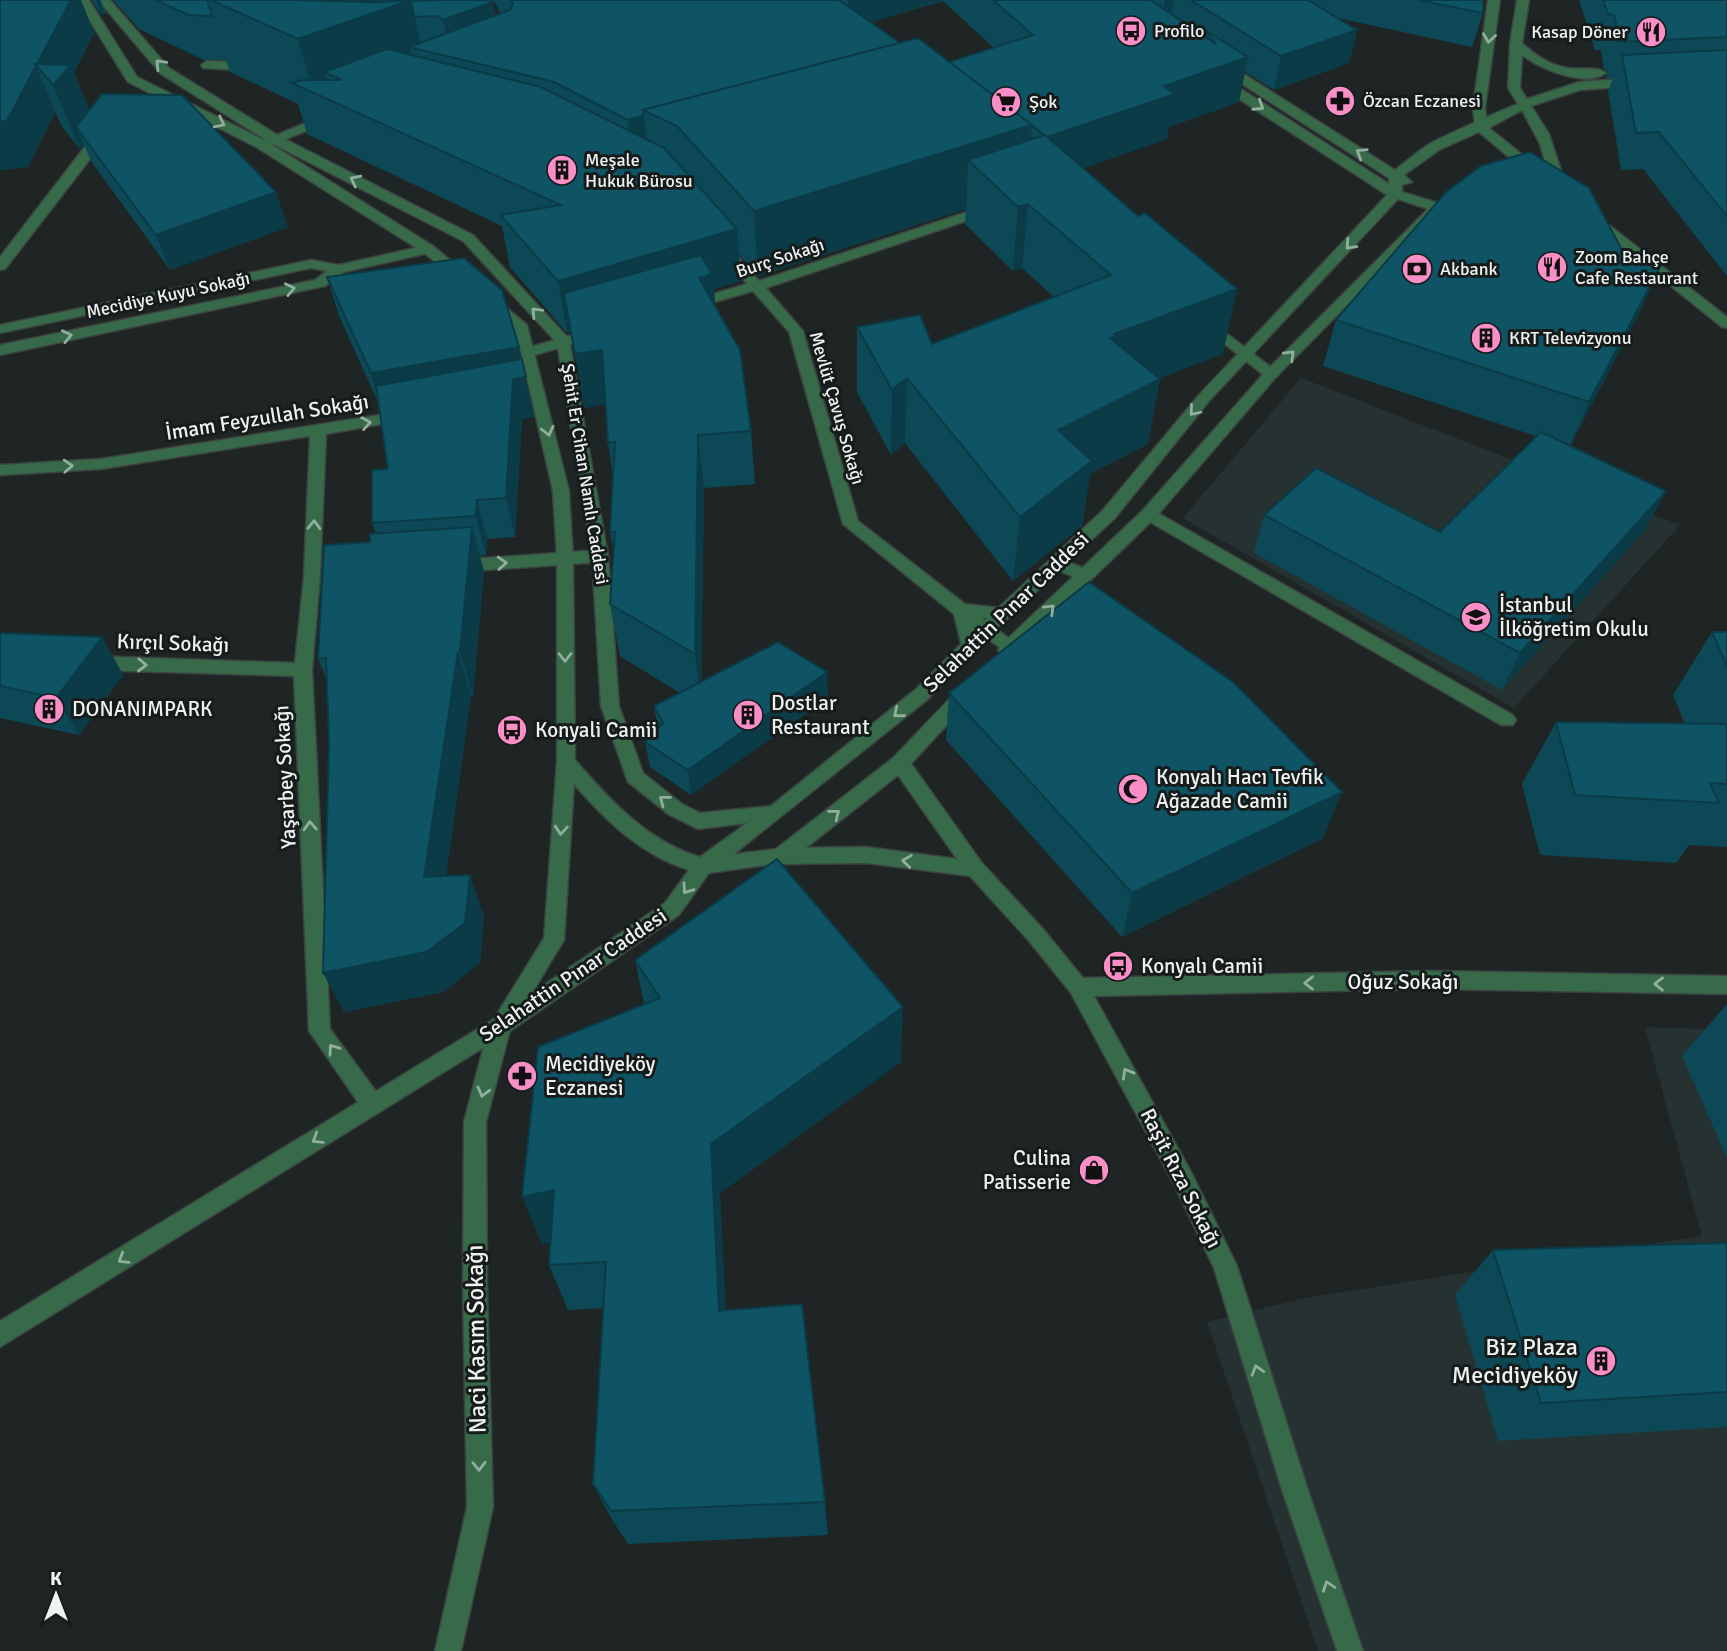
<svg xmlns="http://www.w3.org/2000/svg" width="1727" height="1651" font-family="Signika,sans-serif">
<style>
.built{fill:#253231}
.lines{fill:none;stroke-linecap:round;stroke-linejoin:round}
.minor-casing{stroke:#3c4241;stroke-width:3}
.tertiary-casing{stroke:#3c4241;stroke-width:3}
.minor{fill:#366a48;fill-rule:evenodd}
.tertiary{fill:#366a48;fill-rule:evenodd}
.wall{fill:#0d4857;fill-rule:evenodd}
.shaded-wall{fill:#0a3b47}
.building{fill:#0f5465;stroke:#0a3b47;stroke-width:2}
.oneway{stroke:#92ae9d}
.labels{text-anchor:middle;stroke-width:6;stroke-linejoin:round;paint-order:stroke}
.far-poi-label{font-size:18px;fill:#eef3f2;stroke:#161c1b;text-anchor:start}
.far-street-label{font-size:18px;fill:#eef3f2;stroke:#161c1b}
.street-label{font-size:21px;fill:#eef3f2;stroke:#161c1b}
.poi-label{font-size:21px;fill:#eef3f2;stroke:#161c1b;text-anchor:start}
.near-street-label{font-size:24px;fill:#eef3f2;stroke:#161c1b}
.near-poi-label{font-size:24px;fill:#eef3f2;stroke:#161c1b;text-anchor:end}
</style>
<rect width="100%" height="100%" fill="#1f2524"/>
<g class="built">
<path d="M1301,378L1680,525L1514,708L1183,518Z"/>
<path d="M1645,1027L1727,1030V1651H1318L1207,1322L1305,1298L1702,1236Z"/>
</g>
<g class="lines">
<g class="minor-casing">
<g id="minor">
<path d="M1488,0H1500L1485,107L1487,127L1481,131L1475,127L1473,107Z"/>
<path d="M1517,0H1529L1522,43C1535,55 1549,65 1567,68C1579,70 1597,66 1606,73C1586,88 1540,69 1522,55L1520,88L1527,99L1579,82L1635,78L1641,82L1635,86L1580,90L1528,107H1520L1508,88L1510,44Z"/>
<path d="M207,61L254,63L260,67L254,71L203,68L201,65Z"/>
<path d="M327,114L331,115V121L266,147L261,148L255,144Z"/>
<path d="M102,130L108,134L107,137L5,269L0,270V257L97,131Z"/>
<path d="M988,205L993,206V212L766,288L803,331L858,521L965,604L1009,609L1012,613L1009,617L982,618L1015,643L1018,648L1015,653L1009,654L975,630L978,647L975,652H963L954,614L843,524L789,332L753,291L690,309L683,305L685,302L747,284L718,251V245H728L759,281Z"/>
<path d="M428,245L433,246V252L344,272L325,286L0,355V345L315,280L327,271L311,268L0,333V325L311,260L339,265Z"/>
<path d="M1206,318L1276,371L1279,374L1276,377H1266L1201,325L1199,322L1201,319Z"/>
<path d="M597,328L604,332L602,335L528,357L521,352L523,349Z"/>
<path d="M405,411L413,416L410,419L326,434L320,576L312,670L330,1029L380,1097L383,1104L380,1111L372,1114L364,1111L309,1031L294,676L92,670L86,668L83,663L86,658L92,656L295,663L304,576L310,436L101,469L0,475V465L101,459Z"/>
<path d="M1149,508L1513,715L1516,720L1513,725H1501L1143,518L1141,514Z"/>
<path d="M600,550L608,556L600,562L456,572L448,566L456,560Z"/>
<path d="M1055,557L1091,571L1093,575L1085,581L1049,567L1047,563Z"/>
<path d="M900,756L907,758L982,863L1043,929L1083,978L1430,971L1727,976V994L1430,989L1094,996L1191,1172L1237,1266L1307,1487L1363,1651H1337L1281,1487L1214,1268L1175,1186L1071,993L1029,941L970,876L866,863L781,864L774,862L771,856L774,850L781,848L866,847L957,859L893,768L891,763L893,758Z"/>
<path d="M500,1017L507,1019L511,1026L486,1122L487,1290L493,1507L461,1651H435L467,1507L463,1290L464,1122L489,1026L493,1019Z"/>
</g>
</g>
<g class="tertiary-casing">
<g id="tertiary">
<path d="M77,0H89L137,77L266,141L433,246L467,274V280H457L423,252L256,147L128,82Z"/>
<path d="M98,0H110L169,68L279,136L473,235L569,339L608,556L619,706L643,773L682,804L700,813L771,806L916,689L980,625L1103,510L1199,395L1387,195L1216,84V78H1224L1389,184V178L1220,70V64H1228L1395,170C1407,161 1418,151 1431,143C1443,137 1522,100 1528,101L1549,134L1567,189L1560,193L1553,189L1540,144L1522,110L1489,128L1539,168V174H1529L1479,132L1439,150L1404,175L1412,182L1402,185V192L1441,204V210L1276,377L1155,518L1013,655H1001L998,650L1001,645L1143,510L1266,371L1428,209L1398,199L1209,401L1115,518L992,633L928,699L734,854L776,849L893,758L958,690H970L973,695L970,700L907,768L788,862L709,873L679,915L507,1033L0,1347V1321L494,1019L544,938L557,762V558L553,491L521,352L513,327L485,304L483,301L485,298H495L527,325L569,491L573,558L575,760C611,801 647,841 700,857L747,823L698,829L668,814L628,782L601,706L592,556L557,343L463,241L269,142L161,74ZM574,784C606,821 641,855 689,870L665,903L532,993L564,940Z"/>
<path d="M1591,211L1727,317V328L1722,327L1586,218L1584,215Z"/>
</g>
</g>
<use href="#minor" class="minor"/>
<use href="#tertiary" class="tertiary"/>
</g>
<g class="wall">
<path d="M0,0H81L94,33L74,73L89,110L288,227L170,270L91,161L84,145L80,149L62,127L55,112L28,167L0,170Z"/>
<path d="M92,0H101L106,14L104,13L102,16Z"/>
<path d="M113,0H492L495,15L501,13L493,0H1483V13L1472,47L1338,18L1357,30L1349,63L1274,90L1245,72L1239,102L1169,127L1167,139L1083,168L1223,354L1159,378L1148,444L1090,474L1082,526L1013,581L905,443L891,455L857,392V327L932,344L1054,297L1022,268L1013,271L965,224L966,209L758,276L739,254L741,281L714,289L715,306L751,431L755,484L704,488L701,682L828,698L691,795L650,767L645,742L658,729L654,706L680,693L620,656L610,604L614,553L610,532L613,476L608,443L605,404L584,408L571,332L567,333L510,267L502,226L307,134L298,104L230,72L226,60H204L139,29ZM943,1L994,48L949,62L900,43L871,22Z"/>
<path d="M1579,0H1727V276L1643,169L1621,170L1608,91L1613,78H1606L1608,72L1604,69L1601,50H1595Z"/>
<path d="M1623,252L1661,265L1640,311L1570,446L1645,530L1502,690L1254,553L1264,515L1440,532L1536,436L1323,366L1336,320Z"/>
<path d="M327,277L521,360L534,417L522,419L515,537L487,539L486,555L480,556L484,572L473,696H471L446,876L484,916L480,963L443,992L344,1012L329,745L327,680L318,659L370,542L376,534L372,523L388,469L378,402L339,316Z"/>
<path d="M1712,632H1727V847L1689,845L1676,863L1540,855L1522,784L1556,722L1685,724L1673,695Z"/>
<path d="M0,633L102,637L123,675L79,735L0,718Z"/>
<path d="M949,693L1323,838L1122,937L946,740Z"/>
<path d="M635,960L901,1062L720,1193L725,1311L825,1502L828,1535L628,1544L611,1518L593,1484L603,1308L568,1310L549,1265L550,1242L542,1244L644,1004Z"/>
<path d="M1727,1004V1158L1682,1056Z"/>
<path d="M1727,1243V1427L1498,1441L1455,1295L1493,1250Z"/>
</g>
<g class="shaded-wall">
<path d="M71,0H81L94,33L74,73L97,128L76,127L84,145L80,149L53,85L36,66Z"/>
<path d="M96,0H99L104,13L102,16Z"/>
<path d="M411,0L422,50L409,47L417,79L342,80L324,72L332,102L314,94L298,39Z"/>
<path d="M848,0H943L849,29Z"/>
<path d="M1165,0H1174L1170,24L1161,26Z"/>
<path d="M493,2L501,47L451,57L443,20Z"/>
<path d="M1357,30L1349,63L1274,90L1281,56Z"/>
<path d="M1248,57L1239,102L1169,127L1167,139L1042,183L1047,137L1164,86Z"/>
<path d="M36,66L55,112L28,167L0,170V122Z"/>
<path d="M644,115L649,161L633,165L628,120Z"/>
<path d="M1032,125L1027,189L968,160L966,209L758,276L754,211Z"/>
<path d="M276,192L288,227L170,270L156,235Z"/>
<path d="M1028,204L1022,268L1013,271L1018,207Z"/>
<path d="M737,229L741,281L714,289L717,327L567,333L558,281Z"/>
<path d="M1661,265L1640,311L1569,447L1589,402Z"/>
<path d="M1237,289L1223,354L1108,398L1110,338L1114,334Z"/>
<path d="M519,347L534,417L522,419L515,537L506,498L382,412L371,373Z"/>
<path d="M602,350L611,403L584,408L575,354Z"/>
<path d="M907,378L905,443L891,455L892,390Z"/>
<path d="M1160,379L1148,444L1090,474L1082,526L1013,581L1020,517L1058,430Z"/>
<path d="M698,435L704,488L701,706L695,654Z"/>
<path d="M1666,491L1645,530L1502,690L1520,653Z"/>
<path d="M477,500L487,539L486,555L476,516Z"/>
<path d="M472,527L484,572L473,696L460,652Z"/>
<path d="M102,637L123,675L79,735L56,698Z"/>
<path d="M458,652L471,696L440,918L424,877Z"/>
<path d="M827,672L828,698L691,795L688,770Z"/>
<path d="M1342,792L1323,838L1122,937L1132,893Z"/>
<path d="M470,875L484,916L480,963L443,992L344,1012L323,973Z"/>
<path d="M903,1007L901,1062L720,1193L728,1354L719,1311L711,1144Z"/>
<path d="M554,1190L572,1238L542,1244L522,1197Z"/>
</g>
<g class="building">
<path d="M0,0H71L37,64H35L36,66L7,121L0,122Z"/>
<path d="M155,0H207L212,16L189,15Z"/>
<path d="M211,0H295L377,2L411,0L298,39Z"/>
<path d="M295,0H375L385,2H377Z"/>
<path d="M437,0H492L493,2L443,20L437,16L414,17L411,1Z"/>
<path d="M510,0H839L900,43L643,110L644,115L628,120L554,82L409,47L510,10L513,4Z"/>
<path d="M993,0H1150L1216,44L1206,31L1248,57L1164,86L1175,94L1047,137L949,62L1033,35Z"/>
<path d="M1191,0H1308L1357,30L1281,56Z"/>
<path d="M1418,0H1483V13Z"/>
<path d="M1603,0H1727V37L1619,42L1622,36L1618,33L1614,15L1608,14Z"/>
<path d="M918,38L1032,125L754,211L677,126L643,110Z"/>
<path d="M387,49L541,87L664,148L737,229L558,281L500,215L561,205L292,83L302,80H342L324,72Z"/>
<path d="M1727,50V216L1659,132L1636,133L1622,55Z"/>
<path d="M35,64L71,65L53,85Z"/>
<path d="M102,94L182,95L276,192L156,235L76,127Z"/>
<path d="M1045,135L1138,216L1145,213L1237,289L1114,334L1117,336L1110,338L1160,379L1058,430L1092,461L1020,517L907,378L892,390L857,327L920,315L932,344L1111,275L1028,204L1018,207L968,160Z"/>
<path d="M1530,152L1589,188L1623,252L1661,265L1589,402L1336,320L1446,192L1481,166Z"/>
<path d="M701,255L712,274L699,278L740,350L751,431L698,435L695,654L610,604L615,532H610L615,442L608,443L602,350L575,354L564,293Z"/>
<path d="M464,258L502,290L519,347L371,373L327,277Z"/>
<path d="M522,359L526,377L513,379L506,498L477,500L476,516L372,523V470L388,469L376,386Z"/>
<path d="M1541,432L1666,491L1520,653L1264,515L1316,468L1440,532Z"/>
<path d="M472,527L460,652H458L424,877L470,875L465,923L426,952L323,973L329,745L326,658L318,659L324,545L370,542V534Z"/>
<path d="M1089,582L1233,682L1342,792L1132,893L949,693Z"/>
<path d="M1712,632H1727V666Z"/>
<path d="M0,633L102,637L56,698L0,686Z"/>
<path d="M778,642L827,672L688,770L645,742L663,723L654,706Z"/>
<path d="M1556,722L1727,724V784L1710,783L1719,803L1575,795Z"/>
<path d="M777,859L903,1007L711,1144L719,1311L802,1304L825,1502L611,1511L593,1484L606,1262L549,1265L554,1190L522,1197L538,1047L660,998L635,960Z"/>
<path d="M1727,1243V1392L1541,1403L1493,1250Z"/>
</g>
<defs><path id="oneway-chevron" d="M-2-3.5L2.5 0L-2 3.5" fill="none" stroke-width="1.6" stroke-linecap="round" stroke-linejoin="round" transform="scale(1.75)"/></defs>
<g class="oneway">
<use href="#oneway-chevron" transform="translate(1489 38) rotate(98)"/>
<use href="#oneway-chevron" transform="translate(160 64) rotate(-133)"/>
<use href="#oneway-chevron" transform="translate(1259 106) rotate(33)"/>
<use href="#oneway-chevron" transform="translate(220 123) rotate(27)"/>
<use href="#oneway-chevron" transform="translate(1361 153) rotate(-148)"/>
<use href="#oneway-chevron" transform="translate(355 180) rotate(-153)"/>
<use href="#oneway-chevron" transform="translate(1350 245) rotate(133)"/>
<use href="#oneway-chevron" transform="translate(290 289) rotate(-12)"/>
<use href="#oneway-chevron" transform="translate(536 312) rotate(-133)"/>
<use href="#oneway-chevron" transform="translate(67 336) rotate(-12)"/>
<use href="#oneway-chevron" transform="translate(1290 355) rotate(-45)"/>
<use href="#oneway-chevron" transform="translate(1194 411) rotate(130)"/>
<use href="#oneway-chevron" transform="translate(366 423) rotate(-10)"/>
<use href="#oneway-chevron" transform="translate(548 431) rotate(77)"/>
<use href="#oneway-chevron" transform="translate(68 466) rotate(-3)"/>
<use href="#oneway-chevron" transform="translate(314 525) rotate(-88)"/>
<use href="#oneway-chevron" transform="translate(502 563) rotate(-4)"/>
<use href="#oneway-chevron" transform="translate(1050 609) rotate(-44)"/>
<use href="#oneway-chevron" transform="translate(565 657) rotate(90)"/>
<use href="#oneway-chevron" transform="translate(142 665) rotate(2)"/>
<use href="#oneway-chevron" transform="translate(898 713) rotate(141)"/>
<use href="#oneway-chevron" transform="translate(664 800) rotate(-142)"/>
<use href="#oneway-chevron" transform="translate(835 814) rotate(-38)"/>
<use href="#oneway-chevron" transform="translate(310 826) rotate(-93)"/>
<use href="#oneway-chevron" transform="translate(561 830) rotate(94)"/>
<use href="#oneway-chevron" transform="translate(907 861) rotate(-173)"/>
<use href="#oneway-chevron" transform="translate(687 889) rotate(125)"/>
<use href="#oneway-chevron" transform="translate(1309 983) rotate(179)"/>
<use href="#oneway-chevron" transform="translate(1659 984) rotate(-179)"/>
<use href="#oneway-chevron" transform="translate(333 1049) rotate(-125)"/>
<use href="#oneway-chevron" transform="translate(1127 1073) rotate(-119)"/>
<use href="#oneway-chevron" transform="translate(483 1092) rotate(105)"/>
<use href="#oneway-chevron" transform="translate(317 1139) rotate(148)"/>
<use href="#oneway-chevron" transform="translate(123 1259) rotate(148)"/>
<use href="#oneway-chevron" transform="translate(1257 1370) rotate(-107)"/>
<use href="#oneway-chevron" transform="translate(479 1466) rotate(89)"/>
<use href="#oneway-chevron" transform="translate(1328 1586) rotate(-109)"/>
</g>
<defs>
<g id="bus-disc" transform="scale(1.575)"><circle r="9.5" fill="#fa8fc8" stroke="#161c1b"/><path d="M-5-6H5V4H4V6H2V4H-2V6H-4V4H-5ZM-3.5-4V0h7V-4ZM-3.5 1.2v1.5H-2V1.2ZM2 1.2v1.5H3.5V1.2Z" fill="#111"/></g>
<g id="restaurant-disc" transform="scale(1.575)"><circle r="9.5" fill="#fa8fc8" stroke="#161c1b"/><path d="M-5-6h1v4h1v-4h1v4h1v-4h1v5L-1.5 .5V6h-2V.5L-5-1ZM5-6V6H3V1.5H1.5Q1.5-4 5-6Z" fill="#111"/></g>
<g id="pharmacy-disc" transform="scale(1.575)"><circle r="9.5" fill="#fa8fc8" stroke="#161c1b"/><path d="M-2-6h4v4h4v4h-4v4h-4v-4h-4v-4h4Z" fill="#111"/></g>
<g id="supermarket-disc" transform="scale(1.575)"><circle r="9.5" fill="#fa8fc8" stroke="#161c1b"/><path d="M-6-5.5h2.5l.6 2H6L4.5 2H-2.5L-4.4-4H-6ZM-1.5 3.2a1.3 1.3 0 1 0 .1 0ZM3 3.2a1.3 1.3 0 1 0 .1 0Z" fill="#111"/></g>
<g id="building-disc" transform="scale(1.575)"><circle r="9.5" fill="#fa8fc8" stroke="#161c1b"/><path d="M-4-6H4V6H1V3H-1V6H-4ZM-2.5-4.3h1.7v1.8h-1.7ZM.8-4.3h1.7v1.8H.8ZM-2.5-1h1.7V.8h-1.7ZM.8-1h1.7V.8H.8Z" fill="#111"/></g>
<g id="bank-disc" transform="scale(1.575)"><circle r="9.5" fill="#fa8fc8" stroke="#161c1b"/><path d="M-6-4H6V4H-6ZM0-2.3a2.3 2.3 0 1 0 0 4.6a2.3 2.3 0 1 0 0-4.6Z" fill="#111"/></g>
<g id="school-disc" transform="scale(1.575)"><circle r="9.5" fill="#fa8fc8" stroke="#161c1b"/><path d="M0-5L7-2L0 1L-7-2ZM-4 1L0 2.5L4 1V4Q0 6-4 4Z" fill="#111"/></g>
<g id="mosque-disc" transform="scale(1.575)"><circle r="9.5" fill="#fa8fc8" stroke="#161c1b"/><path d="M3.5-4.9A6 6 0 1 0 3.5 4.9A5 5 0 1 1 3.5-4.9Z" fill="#111"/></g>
<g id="shop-disc" transform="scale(1.575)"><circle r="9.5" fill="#fa8fc8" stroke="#161c1b"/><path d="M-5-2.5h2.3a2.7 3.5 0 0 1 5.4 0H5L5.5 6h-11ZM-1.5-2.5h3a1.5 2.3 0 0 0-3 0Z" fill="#111"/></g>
</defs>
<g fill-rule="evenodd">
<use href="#bus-disc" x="1131" y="31"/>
<use href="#restaurant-disc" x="1651" y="32"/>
<use href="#pharmacy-disc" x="1340" y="101"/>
<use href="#supermarket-disc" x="1006" y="102"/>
<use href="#building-disc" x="562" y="170"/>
<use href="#restaurant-disc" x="1552" y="267"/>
<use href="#bank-disc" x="1417" y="269"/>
<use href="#building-disc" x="1486" y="338"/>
<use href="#school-disc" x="1476" y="617"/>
<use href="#building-disc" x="49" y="709"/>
<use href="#building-disc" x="748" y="715"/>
<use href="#bus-disc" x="512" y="730"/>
<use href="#mosque-disc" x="1133" y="789"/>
<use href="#bus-disc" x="1118" y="966"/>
<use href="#pharmacy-disc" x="522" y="1076"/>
<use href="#shop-disc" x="1094" y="1170"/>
<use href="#building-disc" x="1601" y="1361"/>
</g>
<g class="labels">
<g class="far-poi-label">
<text x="1154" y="37">Profilo</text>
<text x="1628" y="38" text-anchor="end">Kasap Döner</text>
<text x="1363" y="107">Özcan Eczanesi</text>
<text x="1029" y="108">Şok</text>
<text x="585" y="166">Meşale<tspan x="585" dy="21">Hukuk Bürosu</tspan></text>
<text x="1575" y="263">Zoom Bahçe<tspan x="1575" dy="21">Cafe Restaurant</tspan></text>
<text x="1440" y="275">Akbank</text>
<text x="1509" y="344">KRT Televizyonu</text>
</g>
<g class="far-street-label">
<text transform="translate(780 258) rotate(-18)" y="6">Burç Sokağı</text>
<text transform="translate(168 295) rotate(-12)" y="6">Mecidiye Kuyu Sokağı</text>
<text transform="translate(837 408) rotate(74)" y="6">Mevlüt Çavuş Sokağı</text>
<text transform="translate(585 474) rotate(81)" y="6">Şehit Er Cihan Namlı Caddesi</text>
</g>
<g class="street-label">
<text transform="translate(267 417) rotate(-9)" y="7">İmam Feyzullah Sokağı</text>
<text transform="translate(1006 612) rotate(-44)" y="7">Selahattin Pınar Caddesi</text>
<text transform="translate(173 643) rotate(2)" y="7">Kırçıl Sokağı</text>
<text transform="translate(285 777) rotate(-93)" y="7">Yaşarbey Sokağı</text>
<text transform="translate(573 975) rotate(-34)" y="7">Selahattin Pınar Caddesi</text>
<text x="1403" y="989">Oğuz Sokağı</text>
<text transform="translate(1181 1178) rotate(63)" y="7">Raşit Rıza Sokağı</text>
</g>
<g class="poi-label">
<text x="1499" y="612">İstanbul<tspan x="1499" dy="24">İlköğretim Okulu</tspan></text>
<text x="771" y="710">Dostlar<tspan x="771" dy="24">Restaurant</tspan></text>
<text x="72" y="716">DONANIMPARK</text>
<text x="535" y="737">Konyali Camii</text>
<text x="1156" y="784">Konyalı Hacı Tevfik<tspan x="1156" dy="24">Ağazade Camii</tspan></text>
<text x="1141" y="973">Konyalı Camii</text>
<text x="545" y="1071">Mecidiyeköy<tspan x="545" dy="24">Eczanesi</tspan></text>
<text x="1071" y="1165" text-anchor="end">Culina<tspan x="1071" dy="24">Patisserie</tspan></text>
</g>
<g class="near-street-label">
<text transform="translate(476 1339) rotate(-91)" y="8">Naci Kasım Sokağı</text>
</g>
<g class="near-poi-label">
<text x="1578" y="1355">Biz Plaza<tspan x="1578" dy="28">Mecidiyeköy</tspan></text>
</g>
</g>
<g transform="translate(56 1595)" stroke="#161c1b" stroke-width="5" paint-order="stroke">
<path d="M0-5L12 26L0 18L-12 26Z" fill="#eef3f2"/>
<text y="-10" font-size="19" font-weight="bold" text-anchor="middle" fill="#eef3f2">K</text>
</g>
</svg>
